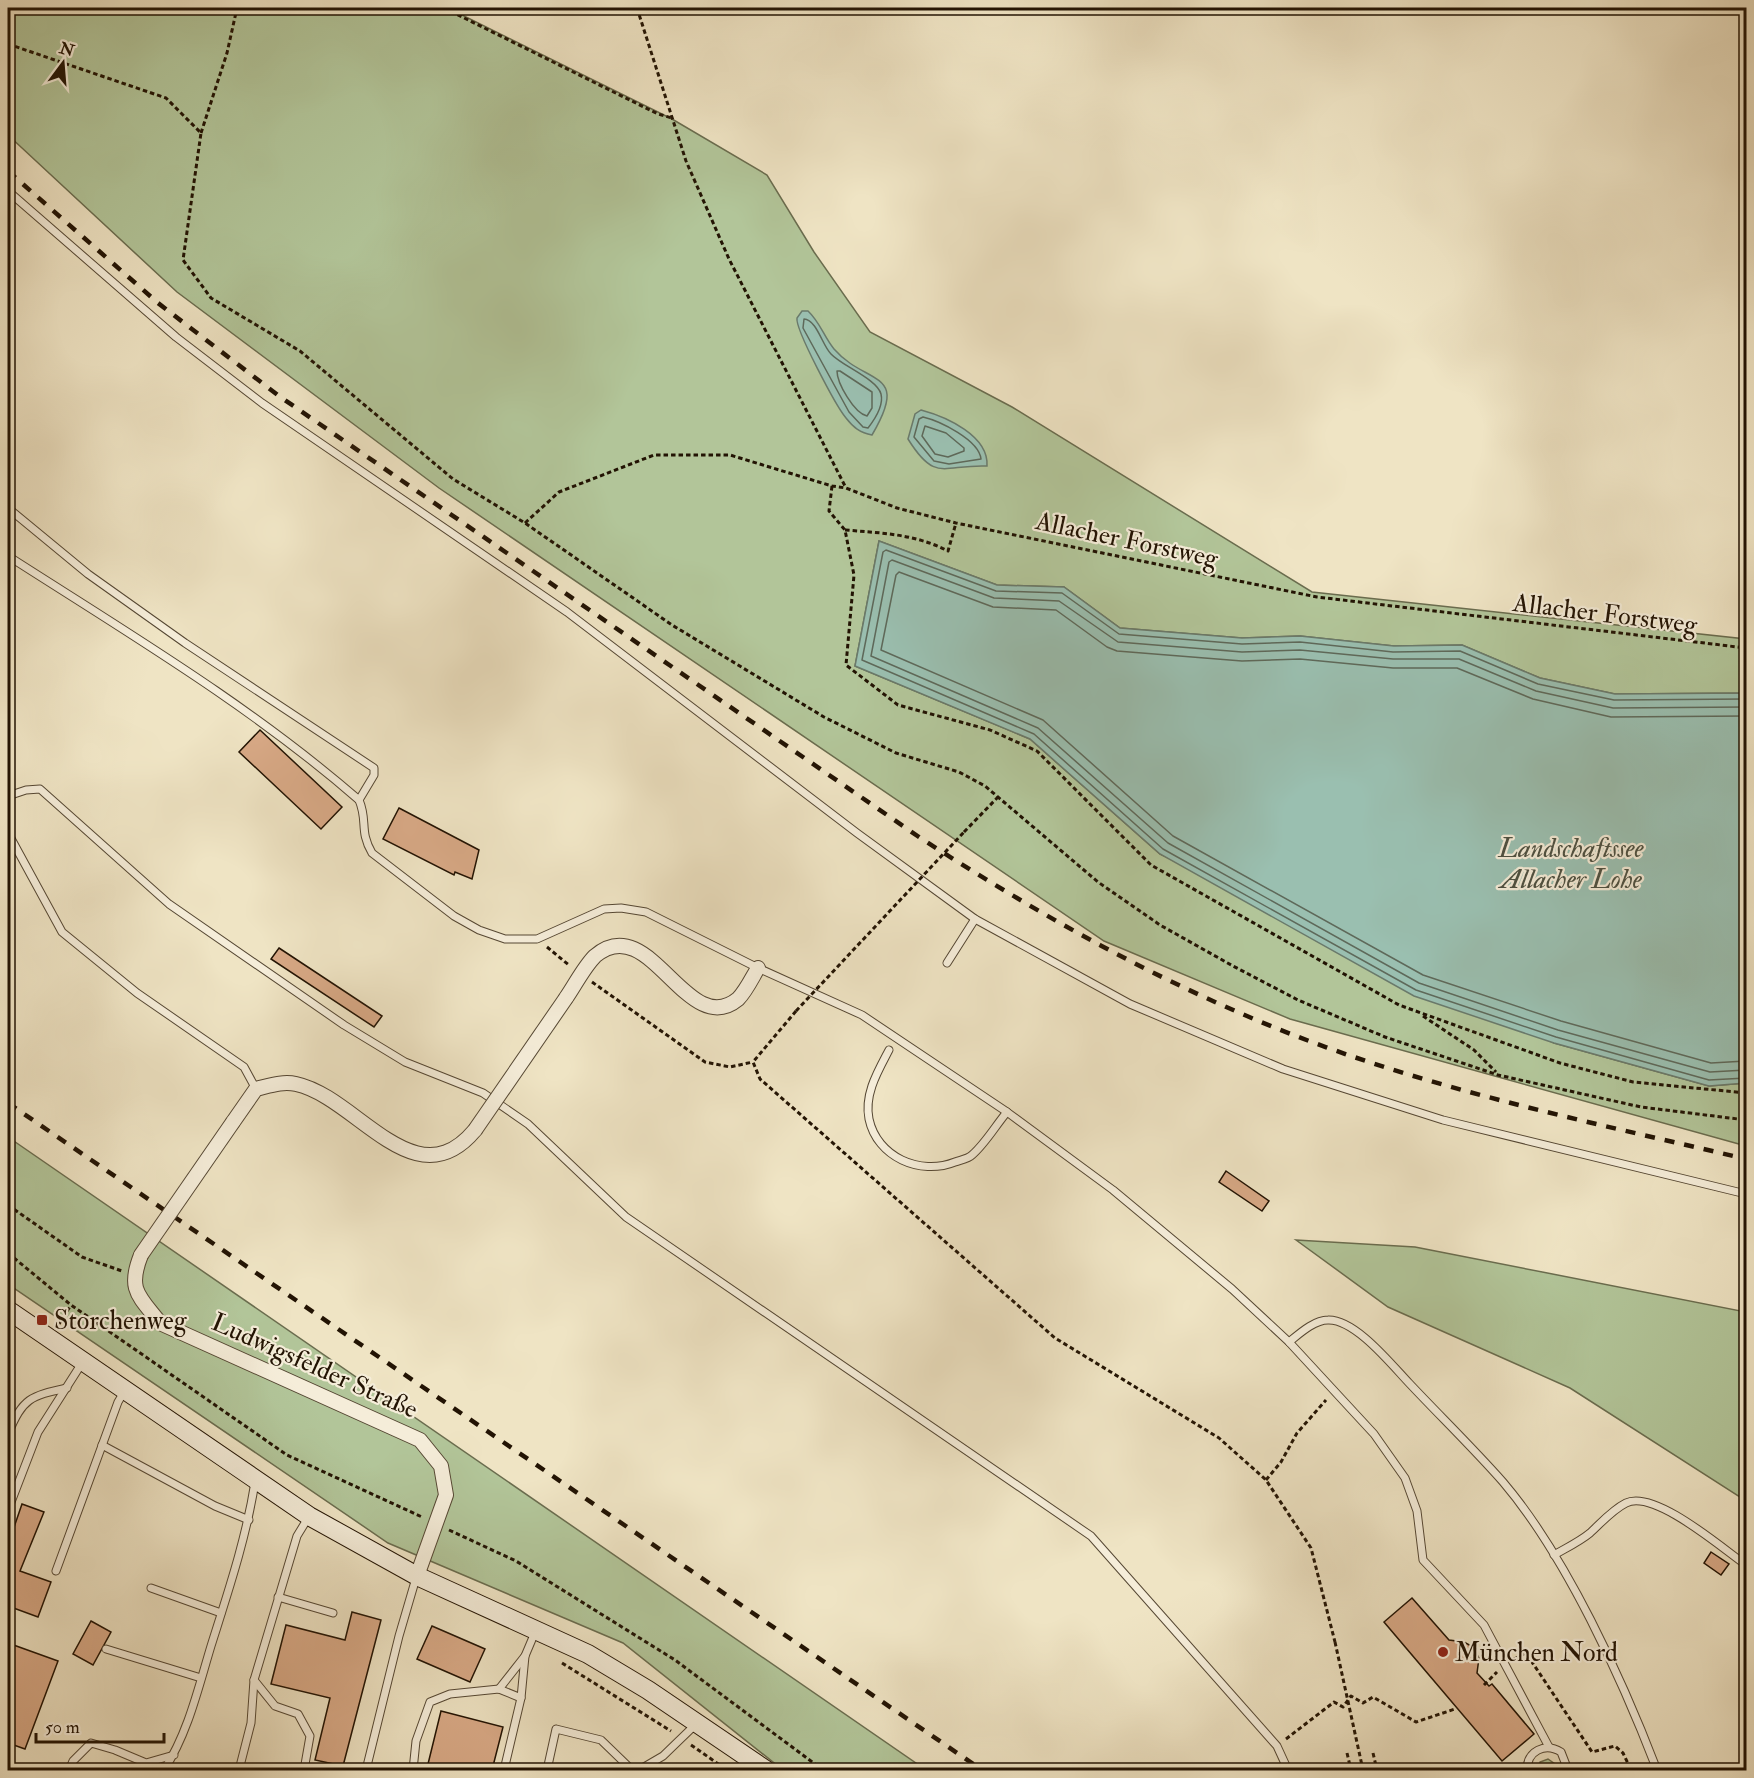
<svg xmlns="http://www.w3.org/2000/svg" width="1754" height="1778" font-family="'IM FELL Double Pica',serif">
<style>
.green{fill:#b2c599;stroke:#6a6c4e;stroke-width:1.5}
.water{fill:#9abfb0;stroke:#6a7a6b;stroke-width:1.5}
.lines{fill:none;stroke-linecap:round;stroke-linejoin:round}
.shore{stroke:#5e695a;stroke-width:1.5}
.building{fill:#d8a986;stroke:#221303;stroke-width:1.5}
.lane-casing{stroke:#554733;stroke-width:9}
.street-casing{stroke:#554733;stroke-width:16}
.secondary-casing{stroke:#221303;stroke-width:20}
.path{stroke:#221303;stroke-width:3;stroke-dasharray:4.5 3;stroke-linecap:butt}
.lane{stroke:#f5edd9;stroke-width:7}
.street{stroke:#f5edd9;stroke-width:14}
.secondary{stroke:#f5edd9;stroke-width:18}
.rail{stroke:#221303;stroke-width:4.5;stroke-dasharray:10 10;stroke-linecap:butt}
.street-bridge-casing{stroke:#554733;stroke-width:16;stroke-linecap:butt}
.path-bridge{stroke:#221303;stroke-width:3;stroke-dasharray:4.5 3;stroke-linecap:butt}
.street-bridge{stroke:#f5edd9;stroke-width:14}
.poi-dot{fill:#8f2418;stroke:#f5edd9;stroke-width:2}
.labels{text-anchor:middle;stroke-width:4.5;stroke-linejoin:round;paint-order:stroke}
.street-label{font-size:26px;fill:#221303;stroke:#f5edd9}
.poi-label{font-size:26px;fill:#221303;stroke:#f5edd9;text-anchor:start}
.water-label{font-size:27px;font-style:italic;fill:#4c4f40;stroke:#f5edd9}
</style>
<rect width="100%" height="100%" fill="#efe4c4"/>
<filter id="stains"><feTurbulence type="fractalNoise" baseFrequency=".00333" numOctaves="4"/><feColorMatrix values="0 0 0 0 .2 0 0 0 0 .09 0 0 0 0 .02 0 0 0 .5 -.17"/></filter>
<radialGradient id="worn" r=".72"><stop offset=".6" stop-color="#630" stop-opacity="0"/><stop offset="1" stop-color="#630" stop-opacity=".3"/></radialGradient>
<g class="green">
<path d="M8,8H448L672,119L767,175L814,252L870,332L1012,407L1312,592L1746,639V693L1615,694L1540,678L1462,645L1394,646L1300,636L1242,638L1120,628L1064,587L997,585L879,541L855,666L1030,739L1160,854L1554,1043L1709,1086L1746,1083V1146L1290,1019L1104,941L439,488L177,292L8,135Z"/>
<path d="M8,1137L926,1770H783L623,1643L388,1543L8,1284Z"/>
<path d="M1296,1240L1415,1247L1746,1312V1501L1570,1388L1388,1307Z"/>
<path d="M1548,1759L1555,1764L1556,1770H1539L1540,1762Z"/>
</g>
<g class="water">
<path d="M802,311H808C820,322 824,337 834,349C866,386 911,369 872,435C860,433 853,427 846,418C836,406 795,329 797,318Z"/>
<path d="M921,410C947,417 989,436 987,466C944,464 936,484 908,439L915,414Z"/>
<path d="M879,541L997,585L1064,587L1120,628L1242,638L1300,636L1394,646L1462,645L1540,678L1615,694L1746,693V1083L1709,1086L1554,1043L1414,996L1160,854L1030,739L855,666Z"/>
</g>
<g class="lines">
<g class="shore">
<path d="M804,319C817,320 822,345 831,354C842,366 877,379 881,394C884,406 875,419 868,428L863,427L849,412L803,328Z"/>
<path d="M837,371H840L872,392V408L867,416C854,413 837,383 837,371Z"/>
<path d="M923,417C940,421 979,440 981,459L949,464L934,461L914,437L919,419Z"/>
<path d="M925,426L946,433L964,448V451L948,457L935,454L922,436Z"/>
<path d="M1746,699L1614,700L1538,684L1460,651L1393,652L1300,642L1242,644L1119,634L1062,593L996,591L886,550L883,552L862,660L1034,734L1163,849L1416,990L1556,1037L1709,1080L1746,1078"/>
<path d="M1746,707L1613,708L1536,691L1459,659H1393L1300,650L1242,652L1118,642L1059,601L994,598L892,560L889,562L871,656L1038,728L1168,843L1419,983L1558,1030L1710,1072L1746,1070"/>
<path d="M1746,716L1611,717L1533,699L1457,668H1393L1300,659L1242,661L1117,651L1107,647L1056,610L993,607L899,572L896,575L881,650L1043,720L1173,836L1423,975L1561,1021L1711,1063L1746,1061"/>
</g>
</g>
<g class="building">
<path d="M260,730L342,807L321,829L239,752Z"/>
<path d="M399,808L479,850L472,879L455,872L454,875L383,839Z"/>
<path d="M279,948L382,1016L374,1027L271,959Z"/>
<path d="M1226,1171L1269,1201L1262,1211L1219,1182Z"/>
<path d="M22,1504L44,1512L20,1571L51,1582L38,1617L8,1606V1535L11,1536Z"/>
<path d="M1711,1552L1729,1564L1721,1575L1704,1563Z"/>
<path d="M1412,1598L1449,1640L1464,1642L1473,1647L1479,1658L1477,1673L1489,1686L1492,1684L1534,1734L1502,1761L1384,1622Z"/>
<path d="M352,1612L381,1620L343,1766L315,1760L330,1698L271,1684L286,1625L345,1640Z"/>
<path d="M91,1621L111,1632L93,1665L73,1654Z"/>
<path d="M432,1626L485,1649L470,1682L417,1659Z"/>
<path d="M8,1643L58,1661L25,1749L8,1743Z"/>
<path d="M441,1711L503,1727L492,1770H453L428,1764Z"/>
</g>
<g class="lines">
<g class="lane-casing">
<g id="lane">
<path d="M8,191L176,337L262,403L567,612L857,833L975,919L1130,1004L1283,1069L1443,1120L1746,1194"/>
<path d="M8,508L88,574L185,643L374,768V775L359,800"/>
<path d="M8,556C128,633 251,706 359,800C368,821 359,831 372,853L454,916L479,930L505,939H537L604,909L621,908L646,912L758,968L862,1015L1007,1112L1113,1190L1232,1289L1289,1342L1374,1434L1405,1478L1417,1511L1423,1560L1484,1625L1549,1747"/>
<path d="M8,796L26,790L40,789L169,904L344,1025L405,1062L483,1093L528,1124L626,1217L1091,1536L1277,1746L1288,1770"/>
<path d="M8,833L62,932L137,993L244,1067L256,1089"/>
<path d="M947,963L975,919"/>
<path d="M889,1050C878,1071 864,1094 869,1119C877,1157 920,1176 955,1162C960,1160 968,1159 972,1155C985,1144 996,1125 1007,1112"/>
<path d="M1289,1342C1299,1334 1314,1320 1328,1320C1355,1319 1391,1364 1409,1383C1440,1416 1473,1448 1503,1482C1566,1556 1622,1679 1657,1770"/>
<path d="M8,1434C23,1398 30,1396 67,1388"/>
<path d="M102,1445L215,1506L249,1520"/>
<path d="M8,1510L38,1432L82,1363"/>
<path d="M1554,1555C1566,1548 1579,1542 1590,1533C1601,1523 1612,1510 1626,1503C1654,1489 1722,1548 1746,1565"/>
<path d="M56,1571L118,1402L124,1392"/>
<path d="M151,1588L221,1613"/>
<path d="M278,1597L333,1613"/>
<path d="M106,1649L201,1678"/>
<path d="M254,1680L275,1706L298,1714L310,1736L304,1770"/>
<path d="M499,1689L525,1656"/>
<path d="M69,1770L73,1761L91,1743L115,1750L146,1763L174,1755"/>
<path d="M164,1770C188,1733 198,1689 211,1646C228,1592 246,1539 255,1482"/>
<path d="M239,1770L251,1723L254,1680L297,1536L308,1518"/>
<path d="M366,1770L399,1636L416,1578"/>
<path d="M413,1770L416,1741L430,1702L450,1694L499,1689L521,1698"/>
<path d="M504,1770L521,1698L525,1656L536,1630"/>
<path d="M547,1770L556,1729L601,1740L632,1770"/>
<path d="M639,1770L663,1756L695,1725"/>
<path d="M1527,1770C1527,1751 1545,1742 1561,1752L1568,1770"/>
</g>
</g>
<g class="street-casing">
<g id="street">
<path d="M566,998C575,985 584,967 595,956C650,909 687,1041 738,999C746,991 752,978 758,968"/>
<path d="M233,1122L256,1089C269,1086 282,1081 296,1084C357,1097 415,1202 475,1130"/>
<path d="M141,1255C127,1290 139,1296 160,1323L420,1440L441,1466L446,1495L417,1576"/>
</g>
</g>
<g class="secondary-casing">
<path id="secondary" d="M8,1310L309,1516L417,1576L588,1654L648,1690L766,1770"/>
</g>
<g class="path">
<path d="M444,8L658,114L672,118"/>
<path d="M637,8L686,161L729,259L846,488"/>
<path d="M8,44L166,98L201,133L183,260L211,298L300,351L453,479L525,523L672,625L824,717L896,753L959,772L985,786L1098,882L1160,925L1233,966L1298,1000L1385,1037L1498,1075L1641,1107L1746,1120"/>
<path d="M201,133L227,53L237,8"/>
<path d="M832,486L829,511L845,530L854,575L846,665L898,705L990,730L1037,751L1151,865L1399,1005L1560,1063L1633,1082L1746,1093"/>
<path d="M525,523L559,492L654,455H730L832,486L846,488L897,508L956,523L1317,597L1746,648"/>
<path d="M845,530C882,533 915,534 948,551L956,523"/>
<path d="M964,832L998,797"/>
<path d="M547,947L570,966"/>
<path d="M592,982L705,1062L730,1067L753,1062"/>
<path d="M796,1011L753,1062L760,1079L1055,1338L1219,1438L1266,1480L1311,1548L1335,1642"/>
<path d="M1423,1016L1474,1050L1496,1072"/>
<path d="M8,1205L82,1257L122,1271"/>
<path d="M8,1253L71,1305L287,1455L422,1517"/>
<path d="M59,1324L71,1305"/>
<path d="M1266,1480L1281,1462L1297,1433L1326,1400"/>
<path d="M449,1530L516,1561L675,1660L823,1770"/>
<path d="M1514,1659L1526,1653L1592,1752L1615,1746L1623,1753L1631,1770"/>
<path d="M562,1663L671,1731"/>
<path d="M1484,1685L1497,1672"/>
<path d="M1286,1739L1334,1702L1343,1707L1351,1696L1363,1703L1373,1697L1416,1722L1455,1709"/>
<path d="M691,1745L727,1770"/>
<path d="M1347,1753L1351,1770"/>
<path d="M1373,1753L1377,1770"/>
</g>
<use href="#lane" class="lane"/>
<use href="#street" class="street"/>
<use href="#secondary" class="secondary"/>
<g class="rail">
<path d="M8,171L158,303L279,396L919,837C1039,915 1162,984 1296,1036C1441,1092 1595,1123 1746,1159"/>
<path d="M8,1103L982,1770"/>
</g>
<g class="street-bridge-casing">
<g id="street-bridge">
<path d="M475,1130L566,998"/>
<path d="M141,1255L233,1122"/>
</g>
</g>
<g class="path-bridge">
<path d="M796,1011L964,832"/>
<path d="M1335,1642L1363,1770"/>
</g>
<use href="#street-bridge" class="street-bridge"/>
</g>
<g class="poi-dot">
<rect x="36" y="1314" width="12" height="12" rx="3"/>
<circle cx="1443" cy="1652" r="6"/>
</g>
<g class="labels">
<g class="street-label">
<text transform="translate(1127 539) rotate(12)" y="9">Allacher Forstweg</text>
<text transform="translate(1605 613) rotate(7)" y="9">Allacher Forstweg</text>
<text transform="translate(315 1365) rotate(24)" y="9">Ludwigsfelder Straße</text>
</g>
<g class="poi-label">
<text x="54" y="1329">Storchenweg</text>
<text x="1455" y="1661">München Nord</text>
</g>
<g class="water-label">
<text x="1571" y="857">Landschaftssee<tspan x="1571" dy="31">Allacher Lohe</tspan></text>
</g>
</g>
<rect width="1754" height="1778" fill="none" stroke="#efe4c4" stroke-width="30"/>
<rect x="9" y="9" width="1736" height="1760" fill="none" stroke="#221303" stroke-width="3"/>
<rect x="15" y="15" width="1724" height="1748" fill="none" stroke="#221303" stroke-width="1.5"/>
<g transform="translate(63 63) rotate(16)" stroke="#f5edd9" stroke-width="4.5" paint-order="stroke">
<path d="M0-4.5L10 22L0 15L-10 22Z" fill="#221303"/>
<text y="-9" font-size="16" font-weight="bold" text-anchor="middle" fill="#221303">N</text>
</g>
<path d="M36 1733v9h128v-9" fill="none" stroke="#221303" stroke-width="3"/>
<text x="45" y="1733" font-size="18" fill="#221303" stroke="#f5edd9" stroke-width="4.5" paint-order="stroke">50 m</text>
<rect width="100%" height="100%" filter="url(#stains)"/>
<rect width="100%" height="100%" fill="url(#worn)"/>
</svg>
